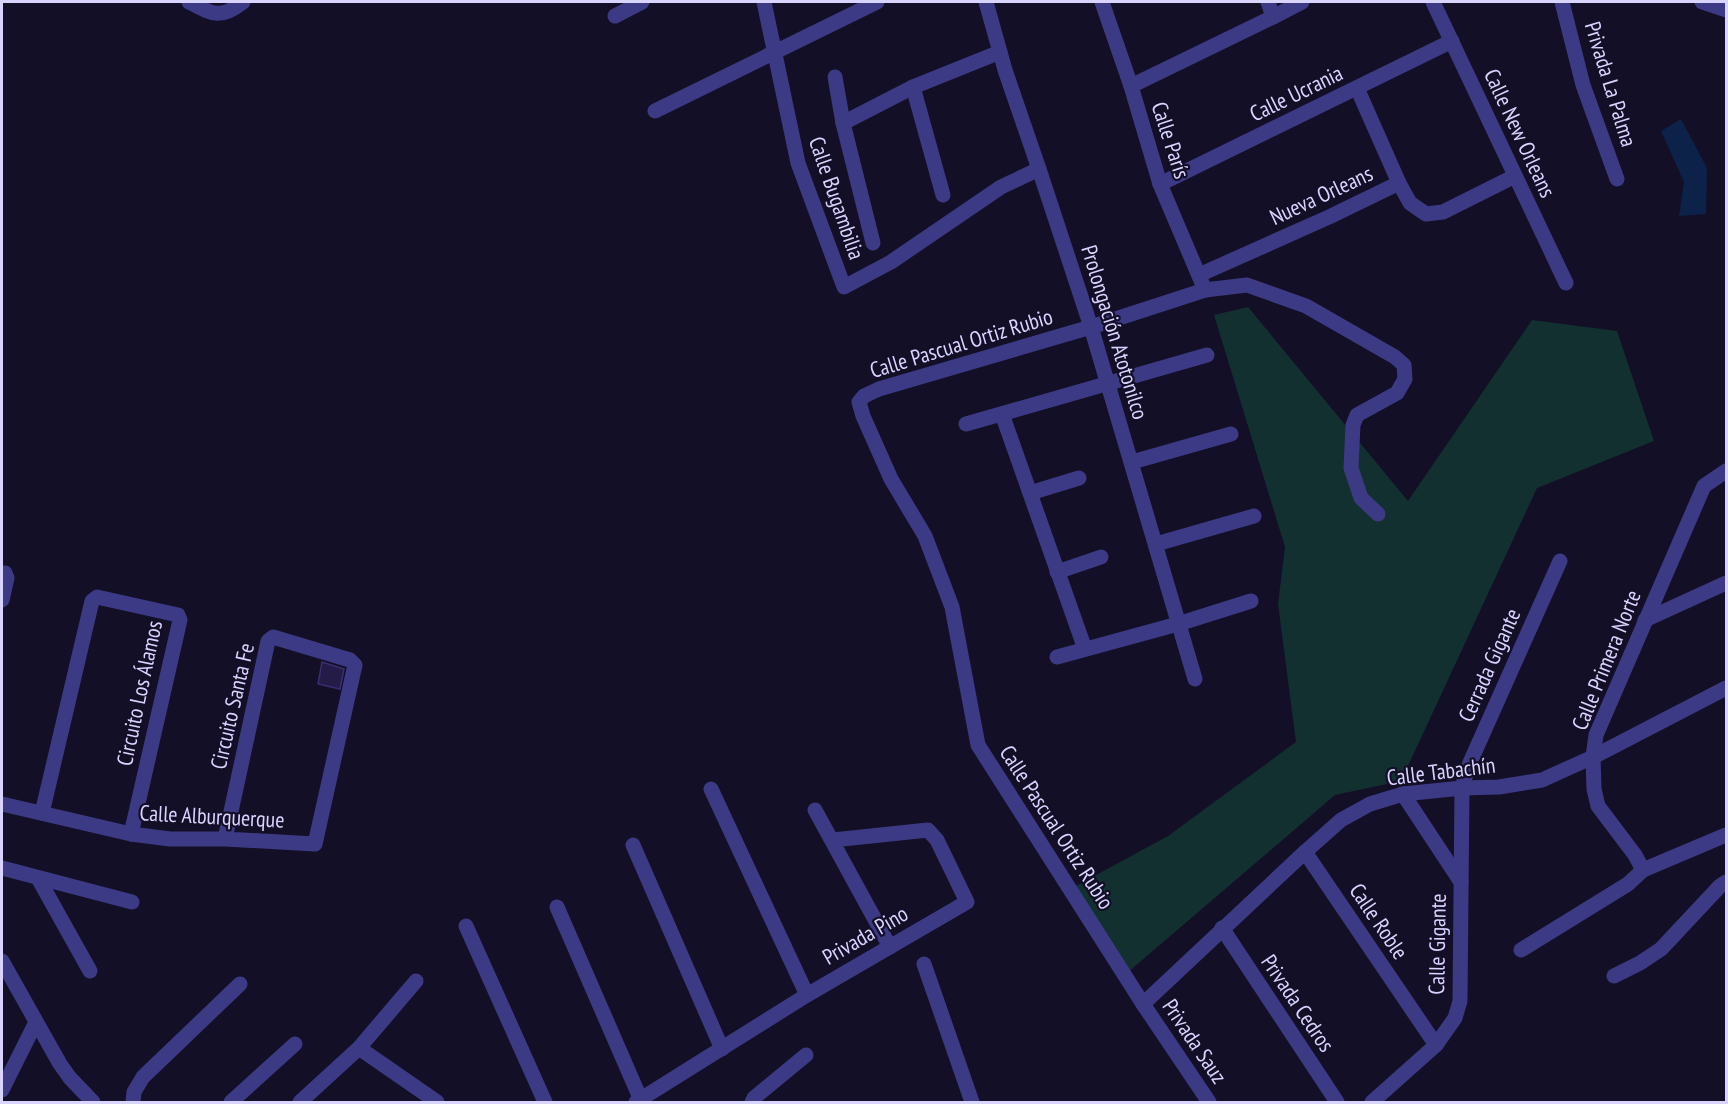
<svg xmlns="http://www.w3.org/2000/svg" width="1728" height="1104" font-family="'PT Sans Narrow',sans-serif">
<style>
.green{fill:#12302f}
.water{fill:#0c2248}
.building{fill:#241b47;stroke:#3b2d73;stroke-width:1.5}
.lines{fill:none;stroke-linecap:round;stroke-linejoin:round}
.minor{stroke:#3d3a85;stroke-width:15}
.labels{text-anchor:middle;stroke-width:4.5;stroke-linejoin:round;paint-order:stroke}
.street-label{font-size:22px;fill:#d9d4ff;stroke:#130f26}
</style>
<rect width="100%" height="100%" fill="#130f26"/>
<path class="green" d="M1248,307L1408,501L1532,320L1617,331L1654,441L1537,488L1401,781L1335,795L1120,979L1074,887L1168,836L1296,742L1278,604L1285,547L1214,315Z"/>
<path class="water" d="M1681,119L1707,168L1706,214L1679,216L1684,182L1661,131Z"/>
<path class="building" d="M322,662L344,669L340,689L318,684Z"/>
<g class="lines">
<g class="minor">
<path d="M189,2C212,14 220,20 243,2"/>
<path d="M764,2L798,163L844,287L891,262L1001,187L1039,169"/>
<path d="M986,2L1005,70L1039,169L1091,327L1195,679"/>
<path d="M1102,2L1131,86L1160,184L1205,290"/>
<path d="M1268,2L1273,17"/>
<path d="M1433,2L1566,283"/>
<path d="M1562,2L1583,85L1617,179"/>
<path d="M1702,2L1726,10"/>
<path d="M615,16L642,2"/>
<path d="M835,77L843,123L873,243"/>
<path d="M1131,86L1273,17L1302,2"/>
<path d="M913,87L943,195"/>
<path d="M1357,88L1399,183L1410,203L1426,214L1443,212L1515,176"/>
<path d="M655,111L877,2"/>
<path d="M843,123L913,87L1000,52"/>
<path d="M1160,184L1452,41"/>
<path d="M1199,275L1329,217L1399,183"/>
<path d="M1002,414L1085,649"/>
<path d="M966,424L1207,355"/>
<path d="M1132,462L1231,434"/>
<path d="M1030,493L1079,478"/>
<path d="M1156,544L1254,516"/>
<path d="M1057,572L1101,557"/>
<path d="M2,573H5L7,578L2,600"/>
<path d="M1645,620L1726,583"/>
<path d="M1057,657L1178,624L1251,601"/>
<path d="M711,789L807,995"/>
<path d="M1403,794L1461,882"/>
<path d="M2,804L131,834L170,839H225L315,844L355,665L350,660L273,637L268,641L225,839"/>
<path d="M815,810L890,947"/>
<path d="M42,813L92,601L97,597L178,615L180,620L131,834"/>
<path d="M633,845L722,1049"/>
<path d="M1305,852L1436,1045"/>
<path d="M2,868L132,902"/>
<path d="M1643,870L1726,835"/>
<path d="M38,878L90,971"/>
<path d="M557,907L641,1100"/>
<path d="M466,926L545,1102"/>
<path d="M1222,928L1337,1102"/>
<path d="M1521,950L1628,884L1643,870L1635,855L1598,806L1594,789L1593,757L1596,735L1704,486L1726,471"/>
<path d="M2,961L60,1064L70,1078L93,1102"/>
<path d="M924,964L972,1102"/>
<path d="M1614,976L1640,963L1661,949L1720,886L1726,882"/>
<path d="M1143,1004L1305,852L1341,820L1370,804L1403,794L1462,788L1499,787L1542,780L1593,757L1726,688"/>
<path d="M359,1048L437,1102"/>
<path d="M2,1090L36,1022"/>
<path d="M133,1102L134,1092L143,1077L240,984"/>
<path d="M231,1102L295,1044"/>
<path d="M300,1102L359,1048L416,981"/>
<path d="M636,1102L807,995L967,902L937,840L928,830L833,840"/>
<path d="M752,1102L754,1098L806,1055"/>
<path d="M1209,1102L1143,1004L978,745L952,607L925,536L891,479L863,416L859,402L864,396L879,389L1091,327L1205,290L1247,285L1306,306L1395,357L1404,365L1405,379L1397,393L1357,415L1353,425L1351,468L1361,498L1378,514"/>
<path d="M1372,1102L1436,1045L1455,1018L1460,1001L1462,788L1468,767L1560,561"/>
</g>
</g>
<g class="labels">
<g class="street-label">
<text transform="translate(1611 84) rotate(73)" y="8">Privada La Palma</text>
<text transform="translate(1296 93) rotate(-26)" y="8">Calle Ucrania</text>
<text transform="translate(1520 133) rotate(65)" y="8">Calle New Orleans</text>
<text transform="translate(1171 140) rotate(72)" y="8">Calle París</text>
<text transform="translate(1321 195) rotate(-25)" y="8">Nueva Orleans</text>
<text transform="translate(837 198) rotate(71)" y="8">Calle Bugambilia</text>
<text transform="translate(1115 332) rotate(73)" y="8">Prolongación Atotonilco</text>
<text transform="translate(961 343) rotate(-17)" y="8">Calle Pascual Ortiz Rubio</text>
<text transform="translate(1606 660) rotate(-68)" y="8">Calle Primera Norte</text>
<text transform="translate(1489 665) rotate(-66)" y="8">Cerrada Gigante</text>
<text transform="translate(139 693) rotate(-78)" y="8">Circuito Los Álamos</text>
<text transform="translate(232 706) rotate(-77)" y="8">Circuito Santa Fe</text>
<text transform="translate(1441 771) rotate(-7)" y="8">Calle Tabachín</text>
<text transform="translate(212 816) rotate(3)" y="8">Calle Alburquerque</text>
<text transform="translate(1057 827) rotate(57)" y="8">Calle Pascual Ortiz Rubio</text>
<text transform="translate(1379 921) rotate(56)" y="8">Calle Roble</text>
<text transform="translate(865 935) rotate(-30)" y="8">Privada Pino</text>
<text transform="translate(1437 944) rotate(-89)" y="8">Calle Gigante</text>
<text transform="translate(1298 1003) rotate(56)" y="8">Privada Cedros</text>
<text transform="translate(1195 1041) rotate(56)" y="8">Privada Sauz</text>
</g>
</g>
<rect width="1728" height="1104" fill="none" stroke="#d9d4ff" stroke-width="6"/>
</svg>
